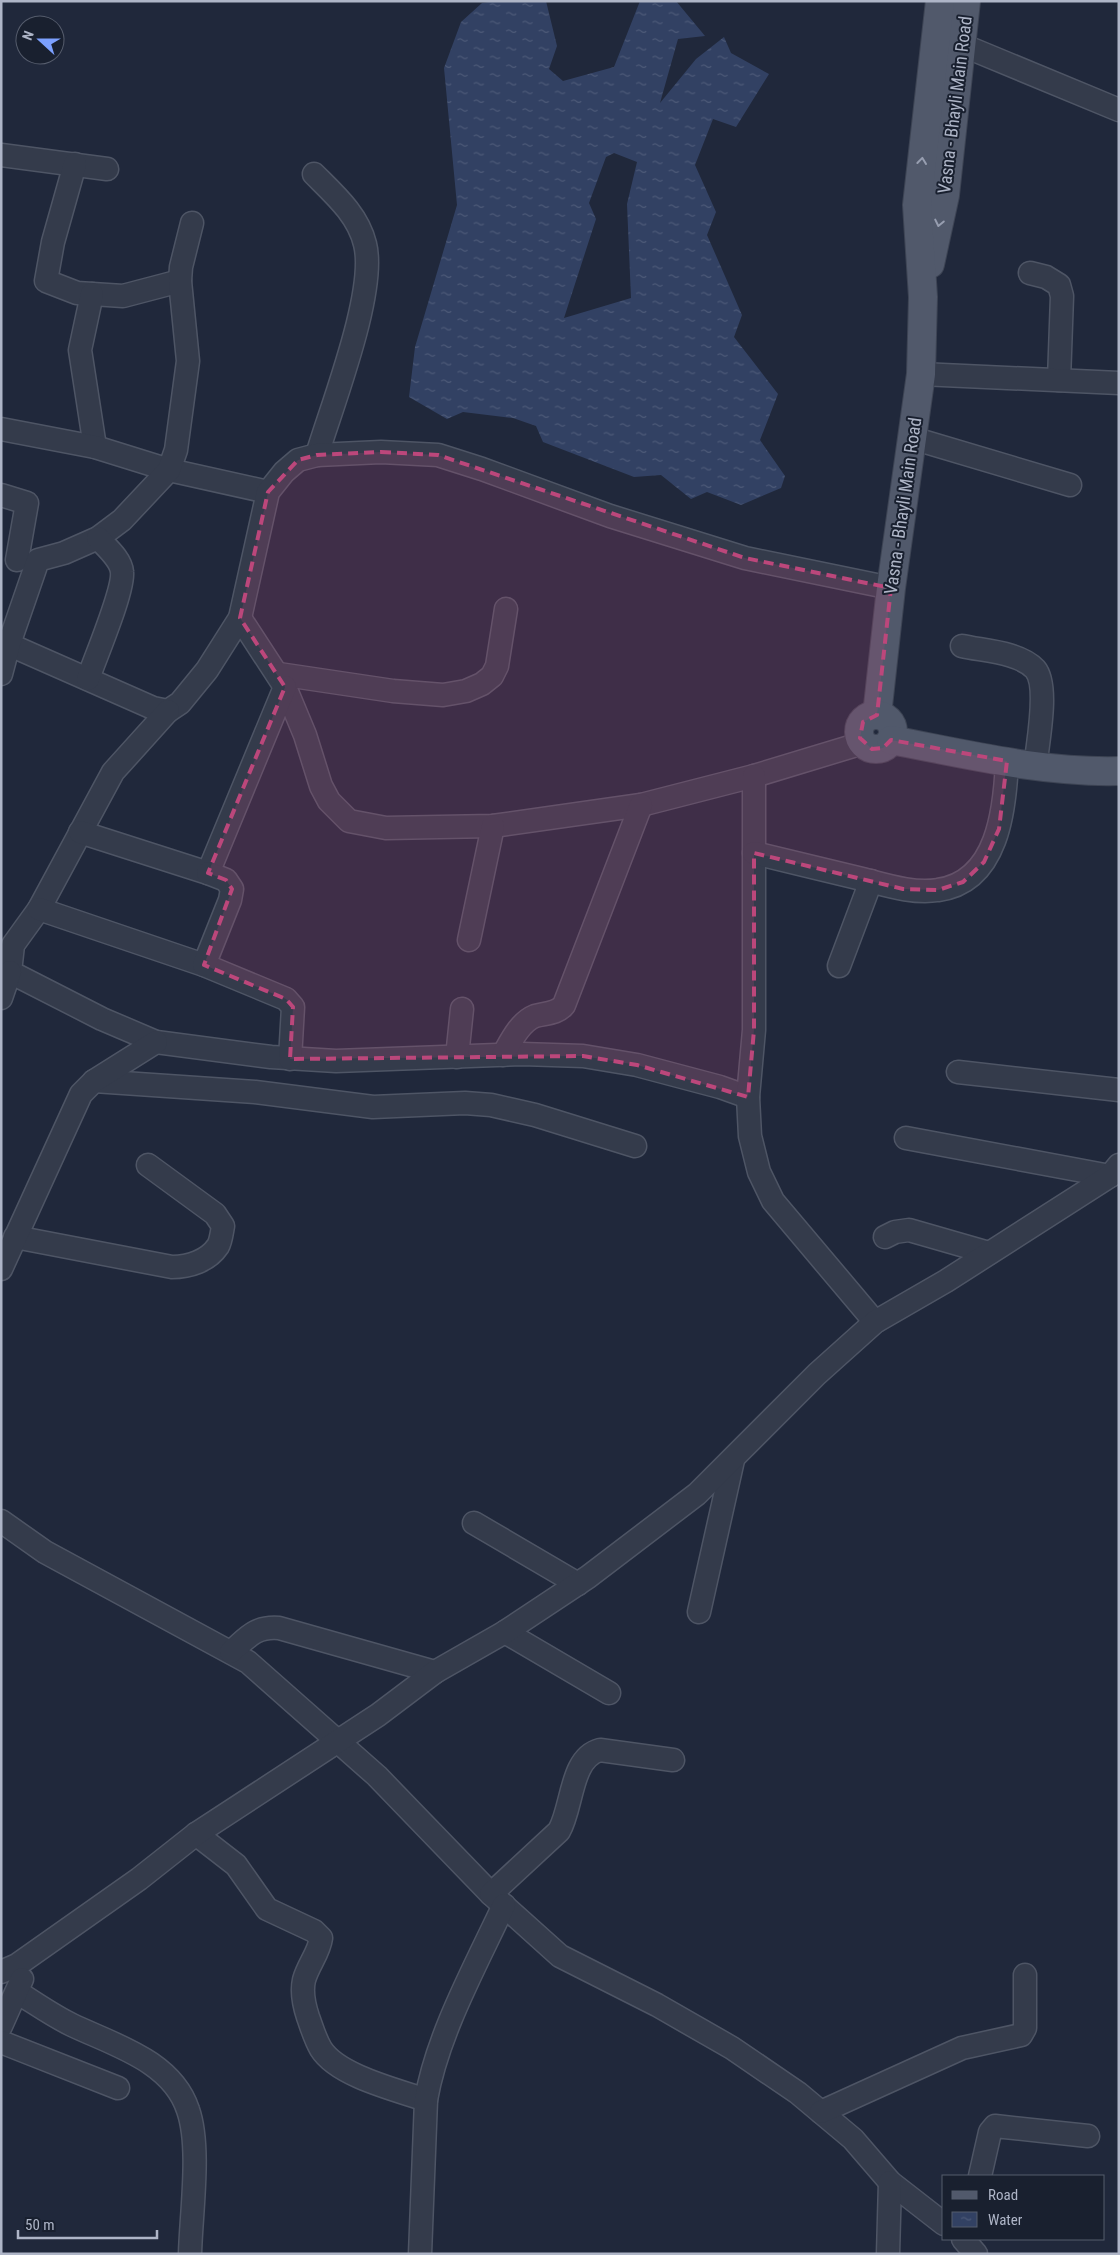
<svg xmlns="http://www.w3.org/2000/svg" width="1120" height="2255" font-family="'Roboto Condensed',sans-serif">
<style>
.water{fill:url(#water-ripples);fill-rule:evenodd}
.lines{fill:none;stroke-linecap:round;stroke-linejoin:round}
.minor-casing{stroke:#4e5565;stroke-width:25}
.major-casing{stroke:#3d4454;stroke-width:30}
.minor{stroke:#343b4b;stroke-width:22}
.major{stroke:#51596b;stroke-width:28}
.oneway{stroke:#979eb0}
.marked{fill:#bc477b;fill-opacity:0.2;stroke:#bc477b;stroke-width:4;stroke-dasharray:10 6;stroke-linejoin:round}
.labels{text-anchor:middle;stroke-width:4;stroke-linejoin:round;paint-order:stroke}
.street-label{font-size:18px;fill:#aeb5c7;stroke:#19202f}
</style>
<defs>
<pattern id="water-ripples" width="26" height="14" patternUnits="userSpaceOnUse" patternTransform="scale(1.25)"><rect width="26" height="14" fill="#324163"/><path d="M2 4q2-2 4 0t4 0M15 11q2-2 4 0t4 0" fill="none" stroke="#4d5a78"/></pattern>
</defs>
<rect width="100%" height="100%" fill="#20283b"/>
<path class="water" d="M496,1H546L557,46L549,69L563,81L614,67L640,1H676L705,36L678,39L660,103L696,59L724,37L731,53L769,74L736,127L713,119L695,165L716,212L707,235L742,315L734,337L778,394L760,440L785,476L781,488L741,505L707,492L691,499L661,475L634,477L543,442L536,426L513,418L463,412L447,419L409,397L415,347L457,205L444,68L461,22L482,3ZM614,153L637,162L627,204L631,298L564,318L596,219L589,203L606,157Z"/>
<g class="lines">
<g class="minor-casing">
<g id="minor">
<path d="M962,45L1119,110"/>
<path d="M1,155L107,169"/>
<path d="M75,164L53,242L46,281L77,293L123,296L180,281"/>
<path d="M314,174C335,195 358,215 365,244C377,291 332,405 317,455"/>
<path d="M1030,273L1046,277L1059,285L1062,296L1059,380"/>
<path d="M92,294L80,350L95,447"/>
<path d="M921,374L1119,383"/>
<path d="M1,429L95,447L169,470L268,492"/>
<path d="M912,438L1070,485"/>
<path d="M1,495L27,503L17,560"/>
<path d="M240,618L285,687L305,735L321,786L329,801L349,821L386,828L493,826L641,805L754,776L863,743"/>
<path d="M1,641L153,708L168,711L180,703L207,670L240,618L268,492L284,472L298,460L317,455L381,452L438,455L482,469L610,516L745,558L891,588"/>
<path d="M962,646C984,651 1019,652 1035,669C1049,685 1038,740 1036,761"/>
<path d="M1,674L9,644L38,560L64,553L98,538L122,520L169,470L176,450L188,361L180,281L181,267L192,223"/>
<path d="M279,674L393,691L443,695L466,691L482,684L492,676L497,666L506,609"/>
<path d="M88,679C95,658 124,591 122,572C121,559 106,547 98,538"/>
<path d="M168,711L113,772L39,909L13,945L10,972L102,1019L156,1042L271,1057L336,1061L522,1054L583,1056L637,1065L720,1087L748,1097"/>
<path d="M754,776V1030L748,1097L750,1136L759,1172L773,1201L875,1322"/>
<path d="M80,832L208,873L285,687"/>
<path d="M754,853C790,862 826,870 862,879C886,885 913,894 938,890C998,882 1005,809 1007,761"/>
<path d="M39,909L204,965L286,999L293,1007L290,1059"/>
<path d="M469,940L493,826"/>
<path d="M204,965L230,900L232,889L226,880L208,873"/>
<path d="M839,966L871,881"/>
<path d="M1,998L10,972"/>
<path d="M503,1055C511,1041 520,1022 535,1016C545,1013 557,1014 564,1005L641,805"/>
<path d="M457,1057L462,1009"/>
<path d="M958,1072L1119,1090"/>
<path d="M94,1081L255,1092L373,1107L465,1103L491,1105L535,1115L635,1146"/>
<path d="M906,1138L1110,1176"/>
<path d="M15,1237L172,1267C189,1267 208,1261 218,1246C221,1241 222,1231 223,1226L215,1214L148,1165"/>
<path d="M885,1237L895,1232L909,1230L989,1253"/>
<path d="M1,1269L81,1094L94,1081L156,1042"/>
<path d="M1,1521L45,1552L248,1662L377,1776L491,1894L560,1956L657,2005L732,2048L798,2093L853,2139L890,2182L944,2224"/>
<path d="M474,1523L578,1584"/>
<path d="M699,1612L733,1460"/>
<path d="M505,1632L609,1693"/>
<path d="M231,1652C247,1638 255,1626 279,1628L435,1672"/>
<path d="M196,1834L236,1865L267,1909L314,1931L321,1938C319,1953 308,1965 304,1980C301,1993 304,2005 308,2017C312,2028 315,2039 321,2049C338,2076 397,2090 426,2100"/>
<path d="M491,1894L559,1831C573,1807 570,1758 600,1750L673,1760"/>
<path d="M1,1972L17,1965L139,1879L196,1834L378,1715L435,1672L505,1632L588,1577L697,1494L817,1374L875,1322L946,1281L1110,1176L1119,1165"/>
<path d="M17,1992C35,2003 53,2016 72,2025C114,2045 172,2061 188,2110C201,2147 191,2213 190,2254"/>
<path d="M1,2026L22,1979"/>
<path d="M1,2042L118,2088"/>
<path d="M821,2112L962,2048L1021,2035L1025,2028V1975"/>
<path d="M980,2176L990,2132L995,2126L1088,2136"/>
<path d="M963,2239L976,2254"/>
<path d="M420,2254L426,2100C437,2035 476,1965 504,1905"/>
<path d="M888,2254L890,2182"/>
</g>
</g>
<g class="major-casing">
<g id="major">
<path d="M930,264L945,195L966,1"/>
<path d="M877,715L891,588L921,374L923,297L917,205L940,1"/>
<circle cx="876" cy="732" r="17"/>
<path d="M891,740C966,754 1042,773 1119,771"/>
</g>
</g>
<use href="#minor" class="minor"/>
<use href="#major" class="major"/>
</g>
<defs><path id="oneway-chevron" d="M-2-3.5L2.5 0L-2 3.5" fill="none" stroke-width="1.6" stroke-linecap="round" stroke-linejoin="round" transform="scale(1.25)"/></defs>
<g class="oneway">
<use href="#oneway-chevron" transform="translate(922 161) rotate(-83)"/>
<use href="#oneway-chevron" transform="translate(939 223) rotate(102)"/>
</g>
<path class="marked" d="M381,452L438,455L745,558L891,588L877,715L863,722L860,738L872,749L883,748L891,740L1007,761L999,829L984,862L963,882L938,890L903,889L754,853V1030L748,1097L637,1065L583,1056L290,1059L293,1007L286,999L204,965L232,889L226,880L208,873L285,687L240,618L268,492L298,460L317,455Z"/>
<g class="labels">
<g class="street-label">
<text transform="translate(955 105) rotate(-83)" y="6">Vasna - Bhayli Main Road</text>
<text transform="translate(903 506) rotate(-82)" y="6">Vasna - Bhayli Main Road</text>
</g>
</g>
<rect width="1120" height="2255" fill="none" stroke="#aeb5c7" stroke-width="5"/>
<rect x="942" y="2175" width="162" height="65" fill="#19202f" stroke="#555c6c"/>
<rect x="952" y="2191" width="25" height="8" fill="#51596b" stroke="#555c6c"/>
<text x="988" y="2200" font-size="15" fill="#aeb5c7">Road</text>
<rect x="952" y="2212" width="25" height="15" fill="url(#water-ripples)" stroke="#555c6c"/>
<text x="988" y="2225" font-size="15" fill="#aeb5c7">Water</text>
<g transform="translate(40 40) rotate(291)"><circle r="24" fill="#19202f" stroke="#555c6c"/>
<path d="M0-4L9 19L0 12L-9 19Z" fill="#7ca0fe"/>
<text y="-8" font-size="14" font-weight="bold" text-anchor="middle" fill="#aeb5c7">N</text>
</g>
<path d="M18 2230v8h139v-8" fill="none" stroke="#aeb5c7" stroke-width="2.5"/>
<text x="25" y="2230" font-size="15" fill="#aeb5c7" stroke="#19202f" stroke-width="4" paint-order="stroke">50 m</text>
</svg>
